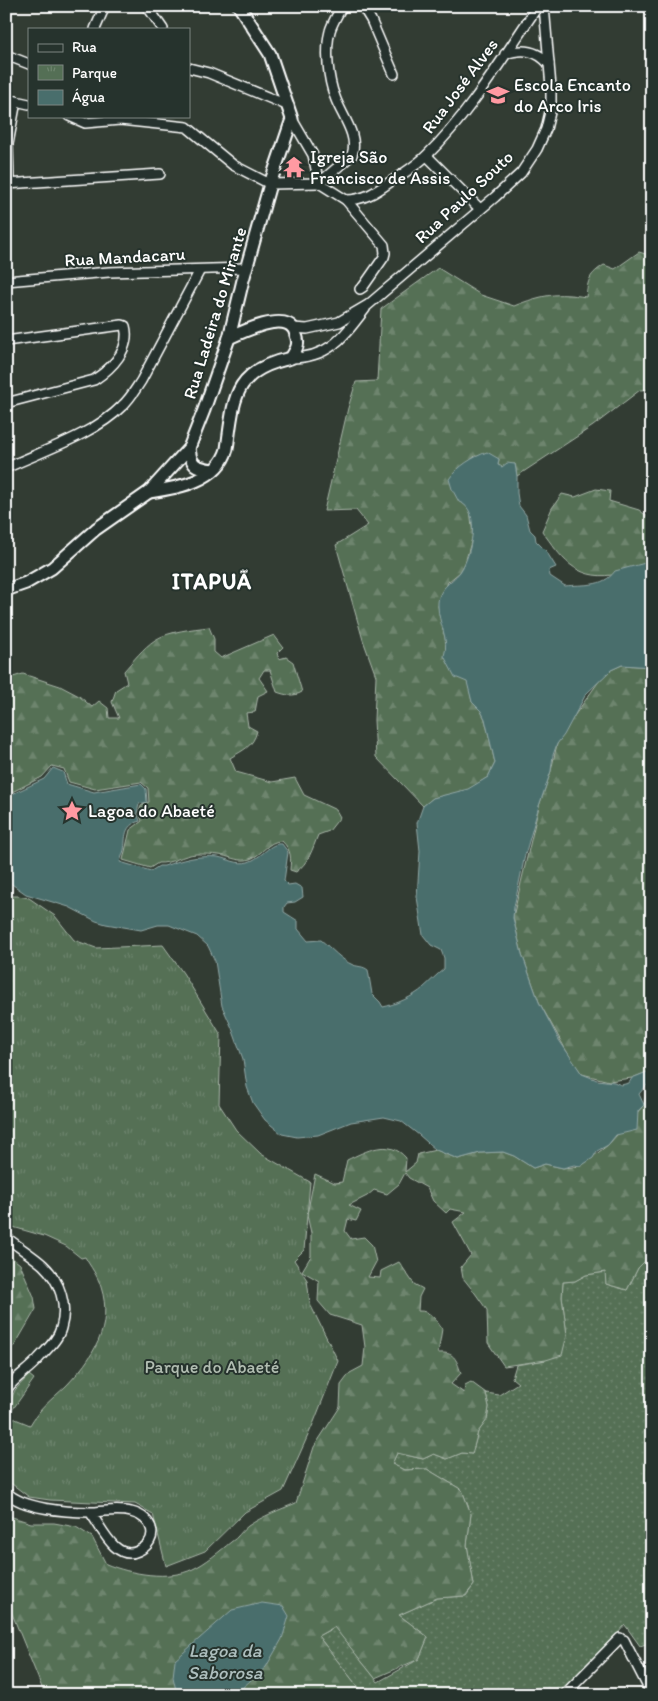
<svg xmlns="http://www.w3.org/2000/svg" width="658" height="1701" font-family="Itim,sans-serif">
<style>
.grass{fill:url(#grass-dots);stroke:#aab7aa}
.forest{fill:url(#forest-firs);stroke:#aab7aa}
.park{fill:url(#park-tufts);stroke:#aab7aa}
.water{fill:#496e6c;stroke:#92a8a7}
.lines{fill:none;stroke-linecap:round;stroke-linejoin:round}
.minor-casing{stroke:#fff;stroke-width:12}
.tertiary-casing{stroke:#fff;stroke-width:15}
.minor{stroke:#26332d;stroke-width:9}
.tertiary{stroke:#26332d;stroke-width:11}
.labels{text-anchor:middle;stroke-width:4;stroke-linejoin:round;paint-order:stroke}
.poi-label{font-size:18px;fill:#fff;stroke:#26332d;text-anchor:start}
.street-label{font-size:18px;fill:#fff;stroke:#26332d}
.park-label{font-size:18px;fill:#b2beb2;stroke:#26332d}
.water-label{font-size:19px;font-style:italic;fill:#adbebd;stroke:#26332d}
.district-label{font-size:22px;font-weight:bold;letter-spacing:1px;fill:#fff;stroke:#26332d}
</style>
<defs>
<pattern id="grass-dots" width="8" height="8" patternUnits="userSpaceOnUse" patternTransform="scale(1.25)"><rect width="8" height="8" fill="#546f55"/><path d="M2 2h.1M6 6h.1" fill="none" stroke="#6e856e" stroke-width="1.8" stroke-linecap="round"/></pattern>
<pattern id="forest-firs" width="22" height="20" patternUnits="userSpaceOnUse" patternTransform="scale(1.25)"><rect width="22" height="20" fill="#546f55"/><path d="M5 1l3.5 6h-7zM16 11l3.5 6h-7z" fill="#6e856e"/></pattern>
<pattern id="park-tufts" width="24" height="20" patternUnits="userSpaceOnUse" patternTransform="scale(1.25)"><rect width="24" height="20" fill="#546f55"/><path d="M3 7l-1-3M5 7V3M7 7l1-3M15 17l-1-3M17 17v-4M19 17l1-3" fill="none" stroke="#6e856e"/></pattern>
</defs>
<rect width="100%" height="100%" fill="#323c33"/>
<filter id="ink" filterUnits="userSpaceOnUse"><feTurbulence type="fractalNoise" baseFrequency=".02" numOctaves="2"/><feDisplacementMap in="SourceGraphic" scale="10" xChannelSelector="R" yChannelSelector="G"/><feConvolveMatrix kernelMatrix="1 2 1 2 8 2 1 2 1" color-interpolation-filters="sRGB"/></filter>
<g filter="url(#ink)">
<path class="grass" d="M647,1259L652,1260V1642L640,1646L625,1625L564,1695H358V1687L318,1636L335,1627L378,1682L419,1659L428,1637L399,1615L437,1598L466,1596L474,1585L467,1545L471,1514L462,1490L427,1469L404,1470L392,1464L397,1453L423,1459L434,1454L447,1459L462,1453L472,1454L478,1432L487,1420L489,1407L486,1393L499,1395L518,1383L512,1378L516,1365L546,1360L567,1335L562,1297L563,1282L575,1281L586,1275L606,1272V1284L627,1290L638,1268Z"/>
<g class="forest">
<path d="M639,252L652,256V389L640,390L593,426L517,476L515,464L502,467L498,465L499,459L475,456L466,464L463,503L470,509L473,535L465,563L460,572L448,582L438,606L447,647L468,682L472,702L481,711L485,719L495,763L488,777L468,790L433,798L423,806L376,757L374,720L376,676L363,640L336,545L368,525L356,510L324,511L348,408L356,382L377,381L381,309L438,268L481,295L514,306C542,295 556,292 586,297C588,279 589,275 604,265L615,269Z"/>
<path d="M596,489L610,491L609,501L639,510L652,520V564L649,562C637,566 624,573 612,575C575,580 561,557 542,531L552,508L562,494L575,497Z"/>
<path d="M209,627L214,639V652L221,658L274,635L283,647L277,653L279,659L286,657L293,662L302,692C294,697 285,695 277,692L270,670H264L259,678L268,691L258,696L255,712L246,713L248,726L257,731C253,747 243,750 230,758L236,772L272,782L295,778L304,795L336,810L340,817L329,831L318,835C312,850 309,862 296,872L290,870C291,858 292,851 282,841C267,840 261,858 246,860C236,861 228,856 219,855C212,854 203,854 196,854C183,855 171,864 158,863L150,868L123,860L130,830L142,821L139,812L141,806L149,802L148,788L141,782L95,789L69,782L64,769L52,766L42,777L6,795V682L13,677L23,674L60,686L79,696L92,707L99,701L108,708L109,718H119L112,702L116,690L127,683L124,671C133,661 143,648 155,640C169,631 193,629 209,627Z"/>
<path d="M622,665L652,667V1070L632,1078L609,1081L582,1074L571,1059L539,1002L522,954L513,917L539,806L551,771L557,744L572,719L602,677L611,670Z"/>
<path d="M652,1078V1260L647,1259L638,1268L627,1290L606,1284L605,1272L586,1275L575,1281L563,1282L562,1297L567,1335L562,1355L546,1360L504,1366L488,1343L487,1310L475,1293L463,1278L461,1267L471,1255L453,1222L466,1212L450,1209L446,1213L433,1201L427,1188L409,1178L405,1173L399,1184L387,1194L374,1190L367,1196L349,1205L361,1211L356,1221L348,1219L345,1231L351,1239L364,1237L372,1245L376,1262L368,1277L380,1278L381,1271L399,1262L414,1284L423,1289L419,1297L418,1311C430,1310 436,1320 442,1329L438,1353C454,1352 456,1358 461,1373L451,1384L464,1393L465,1385L471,1382L486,1393L489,1407L487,1420L478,1432L472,1454L462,1453L447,1459L434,1454L423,1459L397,1453L392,1464L404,1470L427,1469L462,1490L471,1514L467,1545L474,1585L465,1596L437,1598L399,1615L428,1637L419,1659L375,1678L334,1627L318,1636L358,1687V1695H302L288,1691L281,1695H45L6,1599V1515L31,1523H54L76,1527L92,1537L106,1564C131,1574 169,1581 193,1569C206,1563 220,1551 231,1542C238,1538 241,1531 248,1526C263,1516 279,1510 296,1503L314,1447L340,1407L341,1385L350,1373L363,1366L365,1347L362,1325L330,1315L318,1301L319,1281L302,1271L311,1256V1233L307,1215L315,1174L335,1183L342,1182L347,1160C366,1151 389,1138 406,1158L405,1172L416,1163L418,1154L436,1150L458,1159L480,1153L503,1152L514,1156L533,1168L545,1164L563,1168L581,1166L608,1145L644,1105L648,1084Z"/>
<path d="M6,1253L20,1264L34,1297L36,1309L15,1345L6,1353Z"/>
</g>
<path class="park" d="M6,896H18L29,898L55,916L74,940L96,948L163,945L183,973L221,1035L219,1104L236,1130L261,1154L310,1182L304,1250L294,1260L307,1280L310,1304L338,1361L314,1422L283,1491L245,1512L205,1551L166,1566L153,1514L135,1504L50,1500L29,1497L8,1481L6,1475V1411L15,1390L29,1375L34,1379L8,1416L30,1425C39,1409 52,1399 66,1386C92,1359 114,1327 101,1287C98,1276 90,1266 85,1257L81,1258L66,1246L44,1236L6,1225Z"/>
<g class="water">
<path d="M487,452L499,459L498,465L502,467L507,463L515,464L517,476V493L519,506L526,515L530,530L535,535L536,541L546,551L556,567L549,570L550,576L565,586C582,584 603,588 615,571L649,562L652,564V667L622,665L611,670L586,694L564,735L557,744L553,755L551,771L539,806L525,855L514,907L513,918L522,954L539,1002L559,1040L582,1074L597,1080L614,1082L621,1085L629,1083L632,1078L652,1070C652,1083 646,1085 639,1094L644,1105L638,1111L637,1130L616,1135L608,1145L597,1151L593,1158L581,1166L574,1165L563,1168L545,1164L533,1168L514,1156L503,1152L480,1153L458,1159L436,1150L419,1135L401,1121L384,1117L351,1122L318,1135L297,1137L282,1134L265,1120L253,1103L247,1087L243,1059L232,1028L222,1006L215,961L208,946L197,936L169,925H158L141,930L106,924L96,921L69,907L26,894L6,880V797L44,779L53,768L63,772L67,784L94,792L141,784L146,789L147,802L139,804L137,813L140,821C123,825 126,838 124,850C123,854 121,858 120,862L151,871L159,866H164C181,860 198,855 218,857C228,859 238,865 248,862C262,858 270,842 282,844L288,852L284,881L288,885L295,884L302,888L303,897L295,902L287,903L284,907V912L298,921V929L308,941L321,940C331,948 341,960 353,965C359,967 363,966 368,970L372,994L380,1002L383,1007C394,1005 415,996 423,988C430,982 436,975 444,969V958L441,950L431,945L423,935L417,897L420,851L417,823L423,806L433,798L468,789L488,777L495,763L485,719L481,711L472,702L467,682L455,677L444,656C450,639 438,623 438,606C437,589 451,583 460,572C471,557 482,509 459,502L452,489L449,479C458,466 473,457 487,452Z"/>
<path d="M262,1603L283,1606L289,1616L282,1639L266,1667L234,1695H177L173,1677L175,1660L232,1610Z"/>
</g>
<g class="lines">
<g class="minor-casing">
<g id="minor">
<path d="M147,6L163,29"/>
<path d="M343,6H374"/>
<path d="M363,7L371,20L394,74"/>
<path d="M95,29L105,6"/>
<path d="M505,54C523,48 537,50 549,64"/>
<path d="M6,55L29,64"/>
<path d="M189,68L209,73L289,106"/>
<path d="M6,99L29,104"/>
<path d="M69,116L85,123L120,120L187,127L233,165L270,184L319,183"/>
<path d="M292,119L313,155L319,183L346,200L384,245L385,253L384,257L363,287L360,289"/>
<path d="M427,156L480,209"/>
<path d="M319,183L352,155C359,135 341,115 335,97C328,79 325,49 330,31C332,23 338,14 342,6"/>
<path d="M6,184L160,174"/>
<path d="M9,184L8,144L16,101"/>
<path d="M346,200C364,200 376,192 390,182C403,174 416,166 427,155C471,112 503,57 538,6"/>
<path d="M6,281L109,272L246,268"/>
<path d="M293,328L307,329L339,322L368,305L495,197L521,173L537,149L546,129L551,108V87L544,6"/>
<path d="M6,341L122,325L125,326C131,349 112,368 94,380L6,403"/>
<path d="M291,358C330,358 344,336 365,309"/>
<path d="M6,468C42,451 95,434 122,406C130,399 135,390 141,381L200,270"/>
<path d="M6,1237C18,1247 32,1255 43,1265C60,1281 68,1305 61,1328C58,1340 47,1349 39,1358C29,1370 15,1377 6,1390"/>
<path d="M6,1492C23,1509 66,1512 90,1512C103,1512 118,1508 131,1512C153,1517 161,1540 138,1551C115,1562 101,1526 90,1512"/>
<path d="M624,1640L652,1695"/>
<path d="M564,1695L620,1638"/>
</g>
</g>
<g class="tertiary-casing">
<g id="tertiary">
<path d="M189,448C191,466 195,467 213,470"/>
<path d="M149,492C178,488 218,481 227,449C234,398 233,370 291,358C296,350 300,344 296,335C296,335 294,328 293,328C282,313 242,332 229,338"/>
<path d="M6,590L26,583L52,568L96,529L149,492L189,448L204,410L229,338L243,280L270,184L292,119L270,54L239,6"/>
</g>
</g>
<use href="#minor" class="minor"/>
<use href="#tertiary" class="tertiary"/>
</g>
</g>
<defs>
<g id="school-bare" transform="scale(1.725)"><path d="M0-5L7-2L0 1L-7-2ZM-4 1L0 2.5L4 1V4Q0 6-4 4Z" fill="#ff9aa2" stroke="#26332d" stroke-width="2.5" paint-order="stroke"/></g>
<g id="temple-bare" transform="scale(1.725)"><path d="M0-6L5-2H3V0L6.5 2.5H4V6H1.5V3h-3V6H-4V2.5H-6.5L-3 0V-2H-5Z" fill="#ff9aa2" stroke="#26332d" stroke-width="2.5" paint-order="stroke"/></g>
<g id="sight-bare" transform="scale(1.725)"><path d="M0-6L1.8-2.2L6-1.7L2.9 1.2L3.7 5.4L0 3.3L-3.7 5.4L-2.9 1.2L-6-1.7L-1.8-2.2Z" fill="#ff9aa2" stroke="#26332d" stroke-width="2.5" paint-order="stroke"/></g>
</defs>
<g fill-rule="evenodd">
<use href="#school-bare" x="498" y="95"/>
<use href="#temple-bare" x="294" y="167"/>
<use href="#sight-bare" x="72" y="811"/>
</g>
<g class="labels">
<g class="poi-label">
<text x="514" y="91">Escola Encanto<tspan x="514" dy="21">do Arco Iris</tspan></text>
<text x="310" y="163">Igreja São<tspan x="310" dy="21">Francisco de Assis</tspan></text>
<text x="88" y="817">Lagoa do Abaeté</text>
</g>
<g class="street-label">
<text transform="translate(460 86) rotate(-53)" y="6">Rua José Alves</text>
<text transform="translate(464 197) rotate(-43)" y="6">Rua Paulo Souto</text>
<text transform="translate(125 257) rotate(-3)" y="6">Rua Mandacaru</text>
<text transform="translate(215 313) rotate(-73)" y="6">Rua Ladeira do Mirante</text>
</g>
<g class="park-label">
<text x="212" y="1373">Parque do Abaeté</text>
</g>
<g class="water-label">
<text x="225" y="1657">Lagoa da<tspan x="225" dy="22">Saborosa</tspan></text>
</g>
<g class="district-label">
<text x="212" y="589">ITAPUÃ</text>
</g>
</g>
<rect width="658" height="1701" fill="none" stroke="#26332d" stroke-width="25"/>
<rect x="12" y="12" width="633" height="1676" fill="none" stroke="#fff" stroke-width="2" filter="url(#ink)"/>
<rect x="28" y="28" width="162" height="90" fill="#26332d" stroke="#7d8581"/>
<rect x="38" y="44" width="25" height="8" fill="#26332d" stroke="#7d8581"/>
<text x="72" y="52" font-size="15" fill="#ffffff">Rua</text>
<rect x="38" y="65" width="25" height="15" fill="url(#park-tufts)" stroke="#7d8581"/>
<text x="72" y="78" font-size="15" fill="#ffffff">Parque</text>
<rect x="38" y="90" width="25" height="15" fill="#496e6c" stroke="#7d8581"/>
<text x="72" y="102" font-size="15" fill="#ffffff">Água</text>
</svg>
